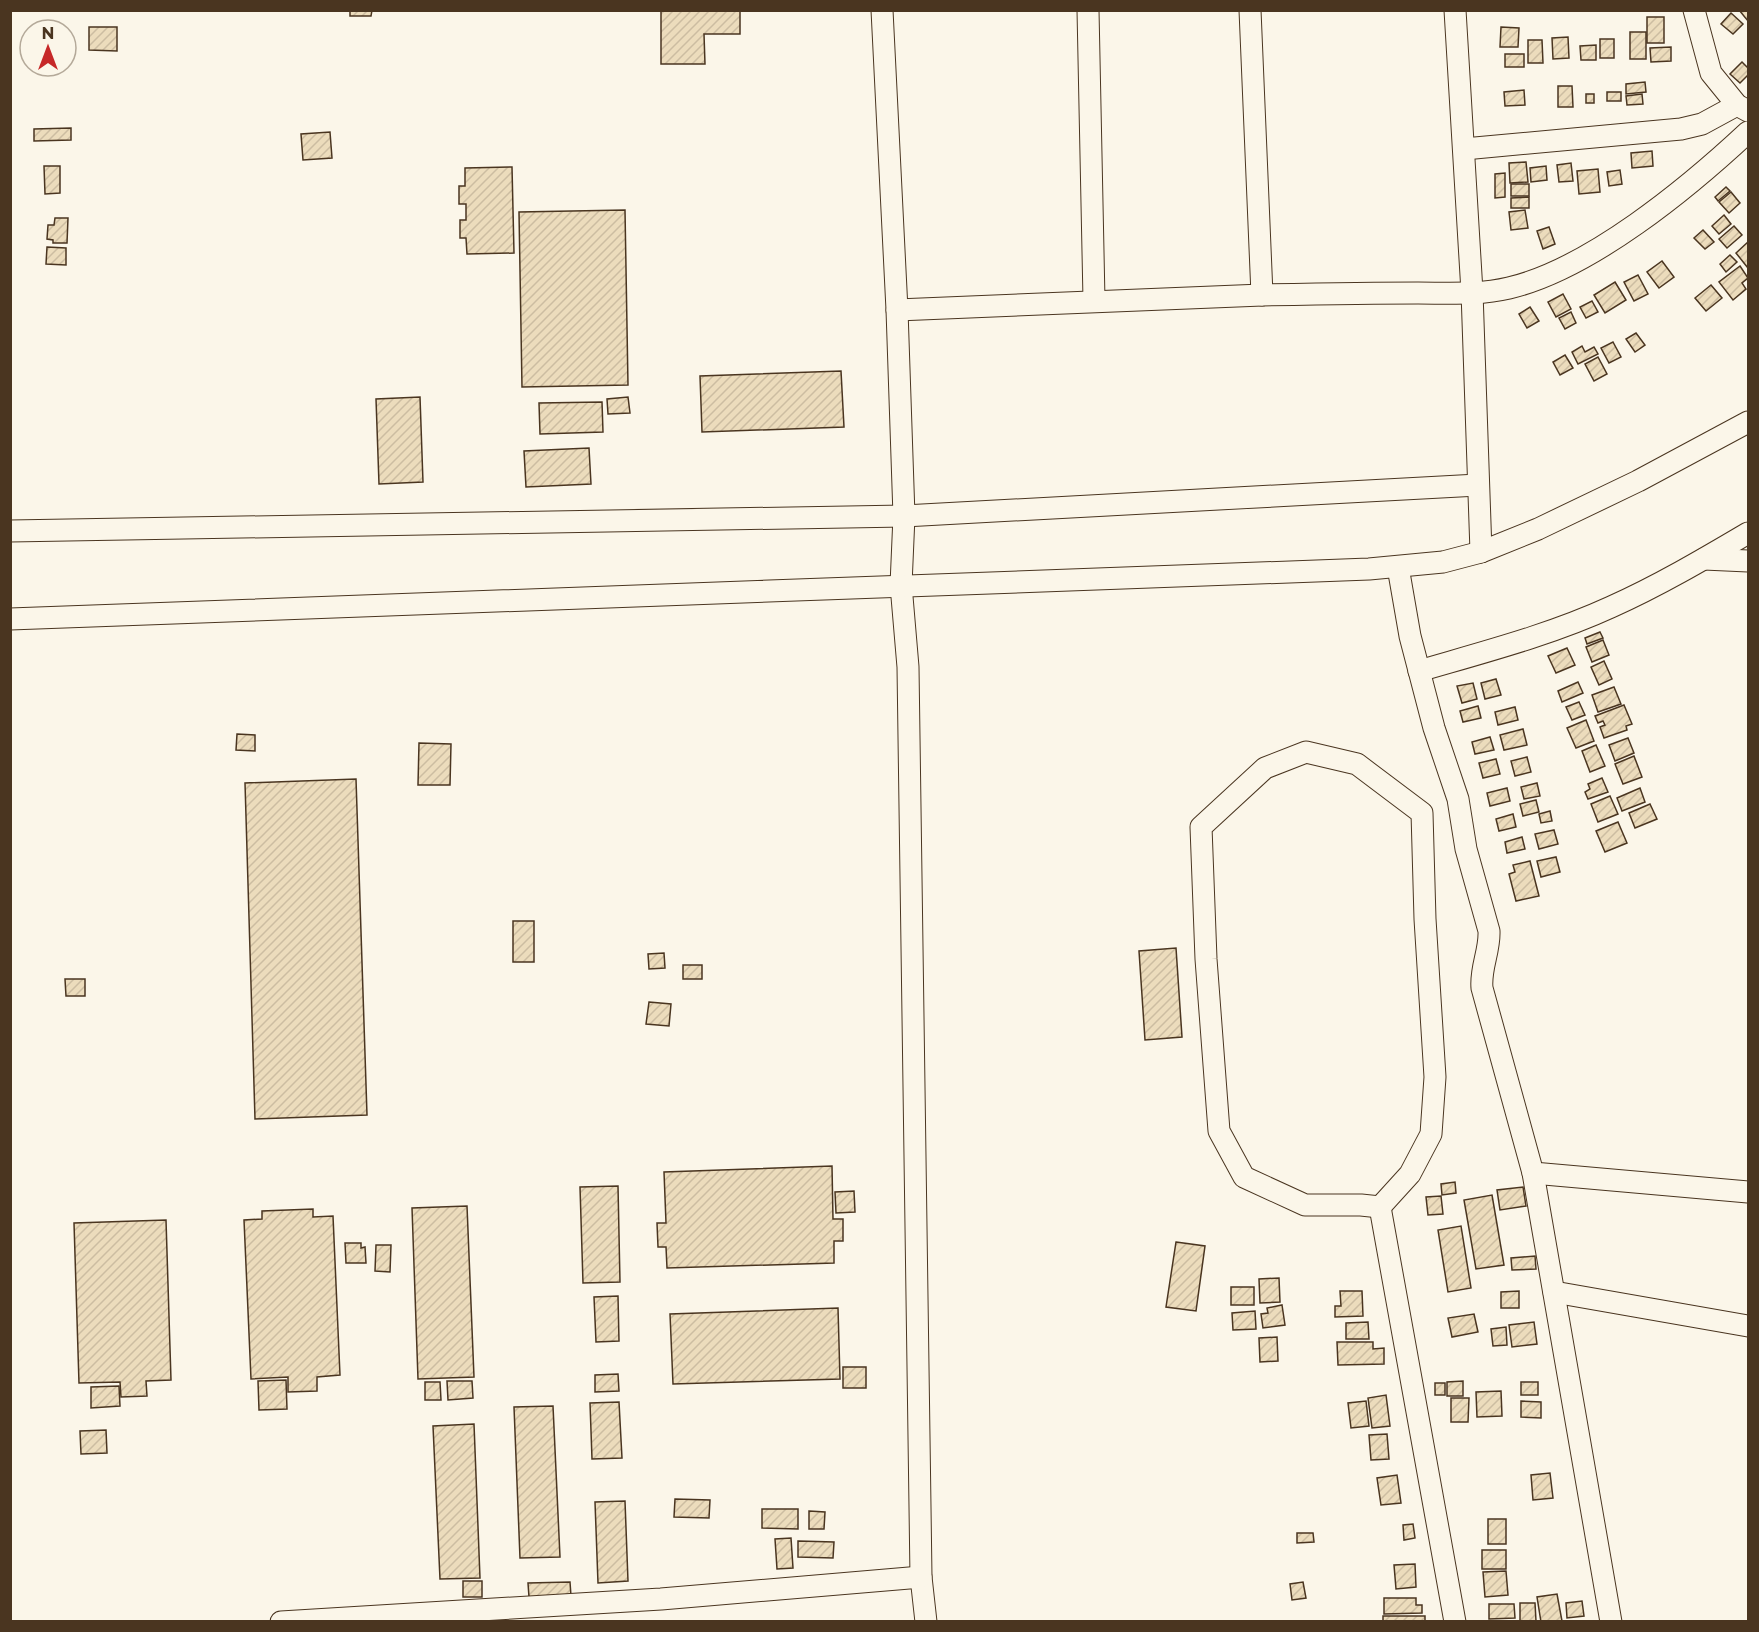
<svg xmlns="http://www.w3.org/2000/svg" width="1759" height="1632" font-family="Montserrat,sans-serif">
<style>
.building{fill:url(#building-hatch);stroke:#4a3520;stroke-width:1.5}
.lines{fill:none;stroke-linecap:round;stroke-linejoin:round}
.minor-casing{stroke:#4a3520;stroke-width:23}
.minor{stroke:#fbf6e9;stroke-width:21}
</style>
<defs>
<pattern id="building-hatch" width="6" height="6" patternUnits="userSpaceOnUse" patternTransform="scale(1.5)"><rect width="6" height="6" fill="#ecdcbc"/><path d="M-1 1l2-2M0 6l6-6M5 7l2-2" fill="none" stroke="#ccbda1"/></pattern>
</defs>
<rect width="100%" height="100%" fill="#fbf6e9"/>
<g class="building">
<path d="M350,10H372L371,16H350Z"/>
<path d="M661,10H740V34H704L705,64H661Z"/>
<path d="M1739,10H1748V21Z"/>
<path d="M1731,13L1743,24L1733,34L1721,24Z"/>
<rect x="1647" y="17" width="17" height="26"/>
<path d="M89,27H117V51L89,50Z"/>
<path d="M1501,27L1519,28L1518,47H1500Z"/>
<rect x="1630" y="32" width="16" height="27"/>
<path d="M1568,37L1569,58L1553,59L1552,38Z"/>
<rect x="1600" y="39" width="14" height="19"/>
<path d="M1528,40H1542L1543,63H1528Z"/>
<path d="M1596,45V60H1581L1580,46Z"/>
<path d="M1671,47V61L1651,62L1650,48Z"/>
<rect x="1505" y="54" width="19" height="13"/>
<path d="M1742,62L1748,68V75L1740,83L1730,74Z"/>
<path d="M1645,82L1646,92L1626,94V84Z"/>
<path d="M1558,86H1572L1573,107H1558Z"/>
<path d="M1524,90L1525,105L1505,106L1504,92Z"/>
<rect x="1607" y="92" width="14" height="9"/>
<rect x="1586" y="94" width="8" height="9"/>
<path d="M1642,94L1643,104L1627,105L1626,96Z"/>
<path d="M71,128V140L34,141V129Z"/>
<path d="M330,132L332,158L303,160L301,134Z"/>
<path d="M1652,151L1653,166L1632,168L1631,153Z"/>
<path d="M1526,162L1528,182L1510,183L1509,163Z"/>
<path d="M1571,163L1573,181L1559,182L1557,165Z"/>
<path d="M44,166H60V193L45,194Z"/>
<path d="M1546,166L1547,180L1531,182L1530,168Z"/>
<path d="M512,167L514,253L467,254L466,238H460V220H466V204H459V186H465V168Z"/>
<path d="M1598,169L1600,192L1579,194L1577,171Z"/>
<path d="M1620,170L1622,184L1609,186L1607,172Z"/>
<path d="M1505,173V197L1495,198V174Z"/>
<rect x="1511" y="184" width="18" height="12"/>
<path d="M1726,187L1730,191L1718,201L1715,197Z"/>
<path d="M1731,192L1740,203L1729,213L1719,202Z"/>
<path d="M1529,197V208H1511V198Z"/>
<path d="M625,210L628,385L522,387L519,212Z"/>
<path d="M1525,210L1528,228L1511,230L1509,212Z"/>
<path d="M1724,215L1731,224L1719,234L1712,226Z"/>
<path d="M55,218H68L67,243H53V240L47,239L48,225H54Z"/>
<path d="M1734,226L1742,235L1727,248L1719,239Z"/>
<path d="M1549,227L1555,244L1543,249L1537,231Z"/>
<path d="M1703,230L1714,242L1705,249L1694,238Z"/>
<path d="M1748,242V268L1736,253Z"/>
<path d="M47,247L66,248V265L46,264Z"/>
<path d="M1730,255L1737,262L1726,272L1720,264Z"/>
<path d="M1662,261L1674,277L1659,288L1647,272Z"/>
<path d="M1740,266L1748,278L1742,283L1746,289L1733,300L1719,282Z"/>
<path d="M1638,275L1648,294L1634,301L1624,282Z"/>
<path d="M1615,282L1626,300L1605,313L1594,295Z"/>
<path d="M1711,285L1722,298L1706,311L1695,298Z"/>
<path d="M1563,294L1571,309L1556,317L1548,302Z"/>
<path d="M1592,301L1598,312L1586,318L1580,307Z"/>
<path d="M1530,307L1539,321L1527,328L1519,314Z"/>
<path d="M1571,312L1576,323L1565,329L1559,318Z"/>
<path d="M1636,333L1645,345L1635,352L1626,339Z"/>
<path d="M1613,342L1621,357L1609,363L1601,348Z"/>
<path d="M1582,346L1585,352L1594,347L1598,354L1578,364L1572,352Z"/>
<path d="M1565,355L1573,368L1560,375L1553,362Z"/>
<path d="M1598,357L1607,374L1594,381L1585,364Z"/>
<path d="M841,371L844,427L702,432L700,376Z"/>
<path d="M420,397L423,482L379,484L376,399Z"/>
<path d="M628,397L630,413L608,414L607,399Z"/>
<path d="M602,402L603,432L540,434L539,403Z"/>
<path d="M589,448L591,484L526,487L524,451Z"/>
<path d="M1600,632L1603,638L1587,644L1585,638Z"/>
<path d="M1603,640L1609,655L1592,662L1586,647Z"/>
<path d="M1567,648L1575,665L1556,673L1548,656Z"/>
<path d="M1604,661L1612,679L1599,685L1591,667Z"/>
<path d="M1496,679L1501,695L1485,699L1481,683Z"/>
<path d="M1578,682L1583,693L1562,702L1558,691Z"/>
<path d="M1473,683L1477,699L1462,703L1457,686Z"/>
<path d="M1614,687L1621,704L1598,712L1592,695Z"/>
<path d="M1579,702L1585,715L1572,720L1566,707Z"/>
<path d="M1624,705L1632,724L1626,726L1627,730L1604,738L1600,727L1605,725L1603,721L1598,723L1595,716Z"/>
<path d="M1478,706L1481,718L1463,722L1460,711Z"/>
<path d="M1515,707L1518,720L1498,725L1495,712Z"/>
<path d="M1586,720L1594,741L1576,748L1567,728Z"/>
<path d="M1523,729L1527,745L1504,750L1500,735Z"/>
<path d="M237,734L255,735V751L236,750Z"/>
<path d="M1490,737L1494,750L1475,754L1472,742Z"/>
<path d="M1628,738L1634,753L1615,761L1609,745Z"/>
<path d="M419,743L451,744L450,785H418Z"/>
<path d="M1596,745L1605,766L1590,772L1582,751Z"/>
<path d="M1634,756L1642,777L1623,784L1615,764Z"/>
<path d="M1527,757L1531,772L1515,776L1511,761Z"/>
<path d="M1496,759L1500,774L1483,778L1479,763Z"/>
<path d="M1602,778L1608,792L1588,799L1585,792L1590,789L1588,784Z"/>
<path d="M356,779L367,1115L255,1119L245,783Z"/>
<path d="M1537,783L1540,796L1524,799L1521,787Z"/>
<path d="M1507,788L1510,801L1490,806L1487,793Z"/>
<path d="M1640,788L1645,802L1622,811L1617,798Z"/>
<path d="M1610,796L1618,814L1598,822L1591,804Z"/>
<path d="M1536,800L1539,812L1523,816L1520,804Z"/>
<path d="M1650,804L1657,819L1635,828L1629,813Z"/>
<path d="M1550,811L1552,821L1541,823L1539,814Z"/>
<path d="M1513,814L1516,827L1499,831L1496,819Z"/>
<path d="M1618,822L1627,843L1605,852L1596,831Z"/>
<path d="M1554,830L1558,844L1539,849L1535,834Z"/>
<path d="M1522,837L1525,849L1507,853L1505,842Z"/>
<path d="M1556,857L1560,872L1541,877L1537,861Z"/>
<path d="M1530,861L1539,896L1516,901L1509,874L1515,872L1513,865Z"/>
<rect x="513" y="921" width="21" height="41"/>
<path d="M1176,948L1182,1037L1145,1040L1139,951Z"/>
<path d="M664,953L665,968L649,969L648,954Z"/>
<rect x="683" y="965" width="19" height="14"/>
<path d="M65,979H85V996H66Z"/>
<path d="M649,1002L671,1004L669,1026L646,1024Z"/>
<path d="M832,1166L833,1219H843V1241H834V1263L667,1268L666,1247H658L657,1223H666L664,1172Z"/>
<path d="M1455,1182L1456,1193L1442,1195L1441,1184Z"/>
<path d="M618,1186L620,1282L583,1283L580,1187Z"/>
<path d="M1523,1187L1526,1206L1500,1210L1497,1190Z"/>
<path d="M854,1191L855,1212L836,1213L835,1192Z"/>
<path d="M1492,1195L1504,1265L1476,1269L1464,1200Z"/>
<path d="M1441,1196L1443,1214L1428,1215L1426,1197Z"/>
<path d="M467,1206L474,1377L418,1379L412,1208Z"/>
<path d="M313,1209V1217L333,1216L340,1375L317,1377V1391L288,1392V1377L251,1379L244,1220L262,1219V1211Z"/>
<path d="M166,1220L171,1380L146,1381L147,1396L121,1397L120,1382L79,1383L74,1223Z"/>
<path d="M1461,1226L1471,1288L1448,1292L1438,1230Z"/>
<path d="M1176,1242L1205,1246L1196,1311L1166,1307Z"/>
<path d="M345,1243H361V1248L365,1247L366,1263H346Z"/>
<path d="M376,1245H391L390,1272L375,1271Z"/>
<path d="M1535,1256L1536,1269L1512,1270L1511,1258Z"/>
<path d="M1279,1278L1280,1302L1260,1303L1259,1279Z"/>
<rect x="1231" y="1287" width="23" height="18"/>
<path d="M1340,1291H1362L1363,1316L1335,1317V1306H1341Z"/>
<path d="M1519,1291V1308H1501V1292Z"/>
<path d="M618,1296L619,1341L596,1342L594,1297Z"/>
<path d="M1282,1305L1285,1325L1263,1328L1261,1314L1268,1313L1267,1308Z"/>
<path d="M838,1308L840,1379L673,1384L670,1314Z"/>
<path d="M1255,1311L1256,1329L1233,1330L1232,1313Z"/>
<path d="M1474,1314L1478,1332L1452,1337L1448,1318Z"/>
<path d="M1368,1322L1369,1339H1346V1323Z"/>
<path d="M1534,1322L1537,1344L1512,1347L1509,1325Z"/>
<path d="M1506,1327L1507,1345L1493,1346L1491,1329Z"/>
<path d="M1277,1337L1278,1361L1260,1362L1259,1338Z"/>
<path d="M1337,1342H1373V1349L1384,1348V1364L1338,1365Z"/>
<rect x="843" y="1367" width="23" height="21"/>
<path d="M618,1374L619,1391L595,1392V1375Z"/>
<path d="M286,1380L287,1409L259,1410L258,1381Z"/>
<path d="M447,1381H472L473,1398L448,1400Z"/>
<path d="M1463,1381V1396H1447V1382Z"/>
<path d="M425,1382H440L441,1400H425Z"/>
<rect x="1521" y="1382" width="17" height="13"/>
<rect x="1435" y="1383" width="10" height="12"/>
<path d="M119,1386L120,1406L91,1408V1387Z"/>
<path d="M1501,1391L1502,1416L1477,1417L1476,1392Z"/>
<path d="M1386,1395L1390,1426L1372,1428L1368,1398Z"/>
<path d="M1451,1398H1469L1468,1422H1451Z"/>
<path d="M1366,1401L1369,1426L1351,1428L1348,1403Z"/>
<path d="M1521,1401L1541,1402V1418L1521,1417Z"/>
<path d="M619,1402L622,1458L592,1459L590,1403Z"/>
<path d="M553,1406L560,1557L520,1558L514,1407Z"/>
<path d="M474,1424L480,1578L440,1579L433,1426Z"/>
<path d="M106,1430L107,1453L81,1454L80,1431Z"/>
<path d="M1387,1434L1389,1459L1371,1460L1369,1435Z"/>
<path d="M1550,1473L1553,1498L1533,1500L1531,1475Z"/>
<path d="M1397,1475L1401,1503L1381,1505L1377,1478Z"/>
<path d="M675,1499L710,1500L709,1518L674,1517Z"/>
<path d="M625,1501L628,1581L598,1583L595,1502Z"/>
<path d="M762,1509H798V1529L762,1528Z"/>
<path d="M809,1511L825,1512L824,1529H809Z"/>
<rect x="1488" y="1519" width="18" height="25"/>
<path d="M1413,1524L1415,1538L1404,1540L1403,1525Z"/>
<path d="M1297,1533H1313L1314,1542L1297,1543Z"/>
<path d="M791,1538L793,1568L777,1569L775,1539Z"/>
<path d="M798,1541L834,1542L833,1558L798,1557Z"/>
<rect x="1482" y="1550" width="24" height="19"/>
<path d="M1415,1564L1416,1587L1396,1589L1394,1565Z"/>
<path d="M1506,1571L1508,1595L1485,1597L1483,1572Z"/>
<rect x="463" y="1581" width="19" height="16"/>
<path d="M570,1582L571,1596L529,1597L528,1583Z"/>
<path d="M1303,1582L1306,1598L1292,1600L1290,1584Z"/>
<path d="M1557,1594L1562,1621L1541,1622L1537,1597Z"/>
<path d="M1384,1598H1416V1605H1422V1613L1384,1614Z"/>
<path d="M1582,1601L1584,1616L1567,1618L1566,1603Z"/>
<path d="M1520,1603H1535L1536,1621L1520,1622Z"/>
<path d="M1489,1604H1514L1515,1618L1489,1619Z"/>
<rect x="1383" y="1616" width="42" height="6"/>
</g>
<g class="lines">
<g class="minor-casing">
<g id="minor">
<path d="M882,10L897,310L904,516L901,585L908,667L921,1577L926,1622"/>
<path d="M1088,10L1094,300"/>
<path d="M1455,10L1472,292L1481,552"/>
<path d="M1694,10L1711,73L1737,105L1748,111"/>
<path d="M1464,149L1681,129L1702,124L1737,105"/>
<path d="M1262,295C1314,294 1366,293 1418,293C1448,293 1480,295 1509,288C1590,269 1688,188 1748,132"/>
<path d="M897,310L1262,295L1250,10"/>
<path d="M10,531L904,516L1478,485"/>
<path d="M1704,559L1748,561"/>
<path d="M1398,567L1410,636L1434,728L1458,799L1466,849L1489,931C1490,951 1480,968 1482,988L1533,1173L1748,1192"/>
<path d="M10,619L1369,569L1443,562L1481,552L1538,529L1638,481L1748,422"/>
<path d="M1419,671C1484,652 1550,635 1611,607C1658,586 1704,559 1748,533"/>
<path d="M1306,752L1357,764L1422,813L1425,919L1435,1077L1431,1134L1410,1174L1380,1207L1361,1205H1305L1244,1177L1219,1131L1206,959L1201,827L1265,768Z"/>
<path d="M1533,1173L1611,1622"/>
<path d="M1380,1207L1455,1622"/>
<path d="M1554,1292L1748,1326"/>
<path d="M281,1622L661,1599L921,1577"/>
</g>
</g>
<use href="#minor" class="minor"/>
</g>
<rect width="1759" height="1632" fill="none" stroke="#4a3520" stroke-width="24"/>
<g transform="translate(48 48)"><circle r="28" fill="#fbf6e9" stroke="#b4a999" stroke-width="1.5"/>
<path d="M0-4.5L10 22L0 15L-10 22Z" fill="#c62828"/>
<text y="-9" font-size="16" font-weight="bold" text-anchor="middle" fill="#4a3520">N</text>
</g>
</svg>
